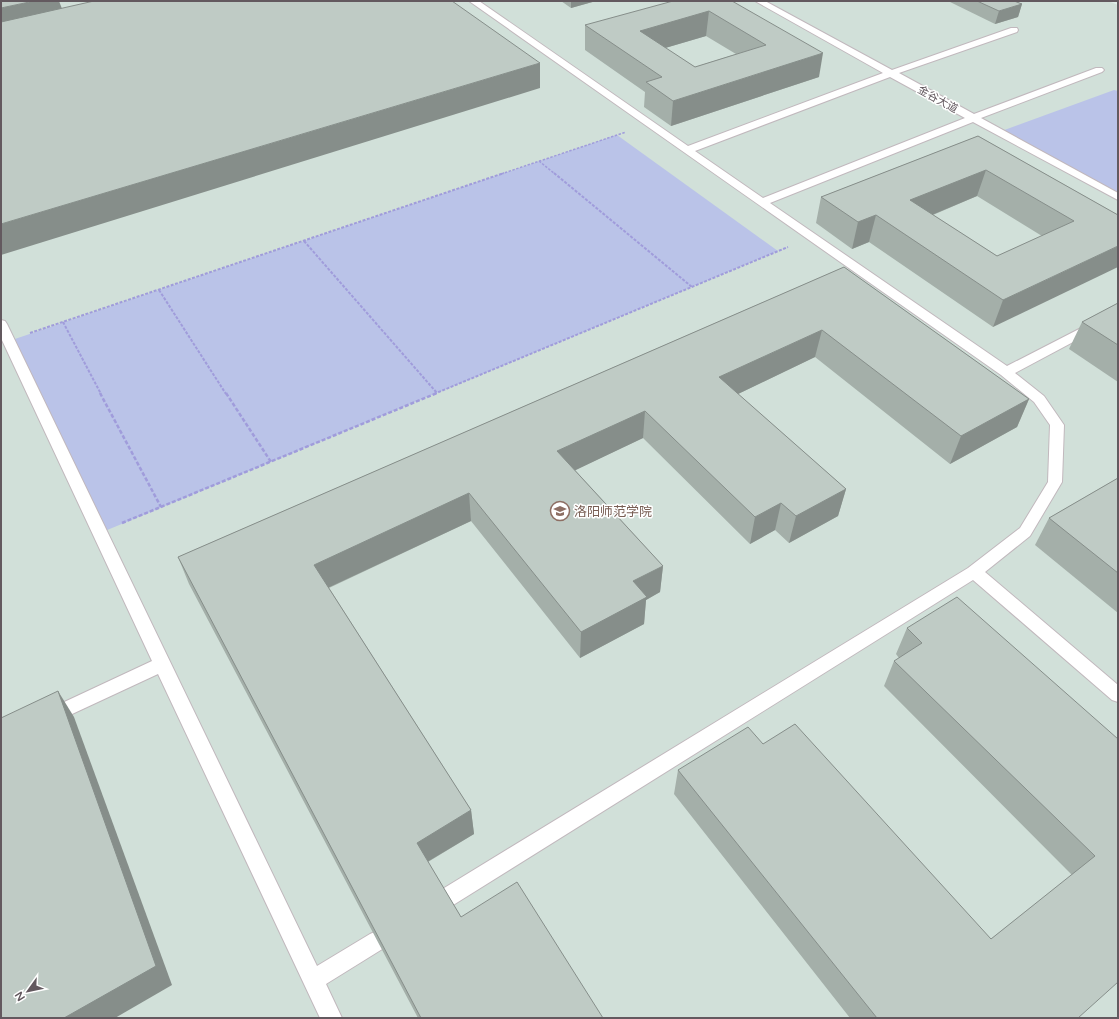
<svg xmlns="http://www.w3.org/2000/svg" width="1119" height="1019" font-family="'Varela Round','Noto Sans SC',sans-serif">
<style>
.education{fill:#d1e0d9}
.green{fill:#bac3e8}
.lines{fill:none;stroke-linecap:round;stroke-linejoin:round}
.service-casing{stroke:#c1b8bd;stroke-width:2}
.path-far2{stroke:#a09cdb;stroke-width:1.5;stroke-dasharray:2.5 1.5;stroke-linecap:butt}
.path-far1{stroke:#a09cdb;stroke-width:2;stroke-dasharray:3 1.5;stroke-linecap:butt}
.path{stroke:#a09cdb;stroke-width:2.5;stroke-dasharray:4 2;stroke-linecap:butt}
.service{fill:#fff;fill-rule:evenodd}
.wall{fill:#a4afa9;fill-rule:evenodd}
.shaded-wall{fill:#868e8a}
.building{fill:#bfcbc5;stroke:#868e8a;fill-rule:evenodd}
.labels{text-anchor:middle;stroke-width:3;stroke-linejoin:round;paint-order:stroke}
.far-street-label{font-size:11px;fill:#63595f;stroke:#fff}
.education-label{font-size:13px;fill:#785e54;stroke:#fff;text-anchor:start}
</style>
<rect width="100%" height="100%" fill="#e0eee8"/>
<path class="education" d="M1,1H1108L1118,5V1018H1Z"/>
<g class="green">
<path d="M1114,90L1118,91V197L999,132Z"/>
<path d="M617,135L778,251L100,533L9,341Z"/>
</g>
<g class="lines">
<g class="service-casing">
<g id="service">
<path d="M469,1H479L688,146L883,73L755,1H765L892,70L1011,28H1017L1018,30L1017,32L899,73L974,114L1096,68H1102L1104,70L1102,72L981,118L1118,193V200L973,122L770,203L1007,366L1118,309V318L1015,373L1044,396L1064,425L1062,482L1030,536L985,572L1118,685V702L1112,700L973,580L450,907L443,910L436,907L433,900L436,893L968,568L1020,528L1048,482L1050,425L1034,402L1001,375ZM890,77L965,118L763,198L695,151Z"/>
<path d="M1,320L5,321L7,324L317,966L370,934L377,931L384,934L387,941L384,948L326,984L342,1018H320L158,674L57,721L51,724L45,721L42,716L45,711L152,661L1,338Z"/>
</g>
</g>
<g class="path-far2">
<path d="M539,161L555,174"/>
<path d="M501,174L626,132"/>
</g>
<g class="path-far1">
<path d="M554,173L692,287"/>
<path d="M304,241L437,393"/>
<path d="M159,290L226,394"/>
<path d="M63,322L101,394"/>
<path d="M30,333L504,173"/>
<path d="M434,394L788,247"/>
</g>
<g class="path">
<path d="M100,393L161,507"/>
<path d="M226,393L271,462"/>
<path d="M122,523L437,393"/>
</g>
<use href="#service" class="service"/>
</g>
<g class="wall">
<path d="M561,1H596L571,8Z"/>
<path d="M732,1L819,77L671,126L644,107L645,92L585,50V25ZM706,36L736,54L695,67L665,48Z"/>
<path d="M948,1H1014L1022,4L1018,17L995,24Z"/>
<path d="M978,136L1118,215L993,327L869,242L852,249L816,223L821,197ZM977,196L1042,236L997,256L933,215Z"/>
<path d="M844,267L1029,399L1017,427L950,464L815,357L738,394L846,489L838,516L789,543L775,530L750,544L643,438L575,470L663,566L660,592L646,600L644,624L580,658L471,521L329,588L471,810L474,834L428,862L461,917L603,1018H418L189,584L178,557Z"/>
<path d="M1118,303V382L1069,349L1082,322Z"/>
<path d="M1118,478V613L1035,545L1049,518Z"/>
<path d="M907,628L1118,739L1078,1018H850L674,794L678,770L763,744L991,939L1072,875L884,686L894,661L899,658L896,654Z"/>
</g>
<g class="shaded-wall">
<path d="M34,1H59L64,14L1,29V8Z"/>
<path d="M571,1H596L571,8Z"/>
<path d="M1022,4L1018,17L995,24L999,11Z"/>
<path d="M709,11L706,36L638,56L640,31Z"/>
<path d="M823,53L819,77L671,126L673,101Z"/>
<path d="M540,63V88L1,255V224Z"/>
<path d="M986,170L977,196L903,227L910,200Z"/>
<path d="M876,215L869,242L852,249L858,222Z"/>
<path d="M1118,246V267L993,327L1003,300Z"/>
<path d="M822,330L815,357L715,405L719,377Z"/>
<path d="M1029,399L1017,427L950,464L961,436Z"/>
<path d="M645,411L643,438L557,479V451Z"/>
<path d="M846,489L838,516L789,543L796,516Z"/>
<path d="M469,493L471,521L321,591L314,565Z"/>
<path d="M781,503L775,530L750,544L755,517Z"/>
<path d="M663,566L660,592L646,600L644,624L580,658L581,632L633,581Z"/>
<path d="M58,691L74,717L172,985L115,1018H64Z"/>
<path d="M471,810L474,834L422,865L417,843Z"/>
</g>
<g class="building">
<path d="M1,1H34L1,8Z"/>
<path d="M94,1H452L540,63L1,224V22Z"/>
<path d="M673,1H732L823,53L673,101L646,82L662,77L585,25ZM709,11L766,45L695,67L640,31Z"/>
<path d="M977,1H1014L1022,4L999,11Z"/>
<path d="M978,136L1118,215V246L1003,300L876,215L858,222L821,197ZM986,170L1074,221L997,256L910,200Z"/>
<path d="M844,267L1029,399L961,436L822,330L719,377L846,489L796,516L781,503L755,517L645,411L557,451L663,566L633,581L647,597L581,632L469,493L314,565L471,810L417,843L461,917L517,882L603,1018H421L178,557Z"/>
<path d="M1118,303V345L1082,322Z"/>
<path d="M1118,478V573L1049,518Z"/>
<path d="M957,597L1118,739V982L1078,1018H877L678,770L748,727L763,744L795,724L991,939L1095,856L894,661L922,643L907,628Z"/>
<path d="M58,691L156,966L64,1018H1V718Z"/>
</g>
<defs>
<g id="university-ring" transform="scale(1)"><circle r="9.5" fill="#fff" stroke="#8d6e63" stroke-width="1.5"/><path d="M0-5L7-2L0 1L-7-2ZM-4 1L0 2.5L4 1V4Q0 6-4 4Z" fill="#8d6e63"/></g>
</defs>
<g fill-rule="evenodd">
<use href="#university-ring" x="560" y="511"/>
</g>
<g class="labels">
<g class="far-street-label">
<text transform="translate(938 99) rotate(29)" y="4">金谷大道</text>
</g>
<g class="education-label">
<text x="574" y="516">洛阳师范学院</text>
</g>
</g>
<rect width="1119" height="1019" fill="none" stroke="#63595f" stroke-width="4"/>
<g transform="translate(28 991) rotate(237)" stroke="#ffffff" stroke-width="3" paint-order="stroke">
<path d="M0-3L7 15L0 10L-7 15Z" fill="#63595f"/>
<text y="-6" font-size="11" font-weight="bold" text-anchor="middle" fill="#63595f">N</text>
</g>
</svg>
